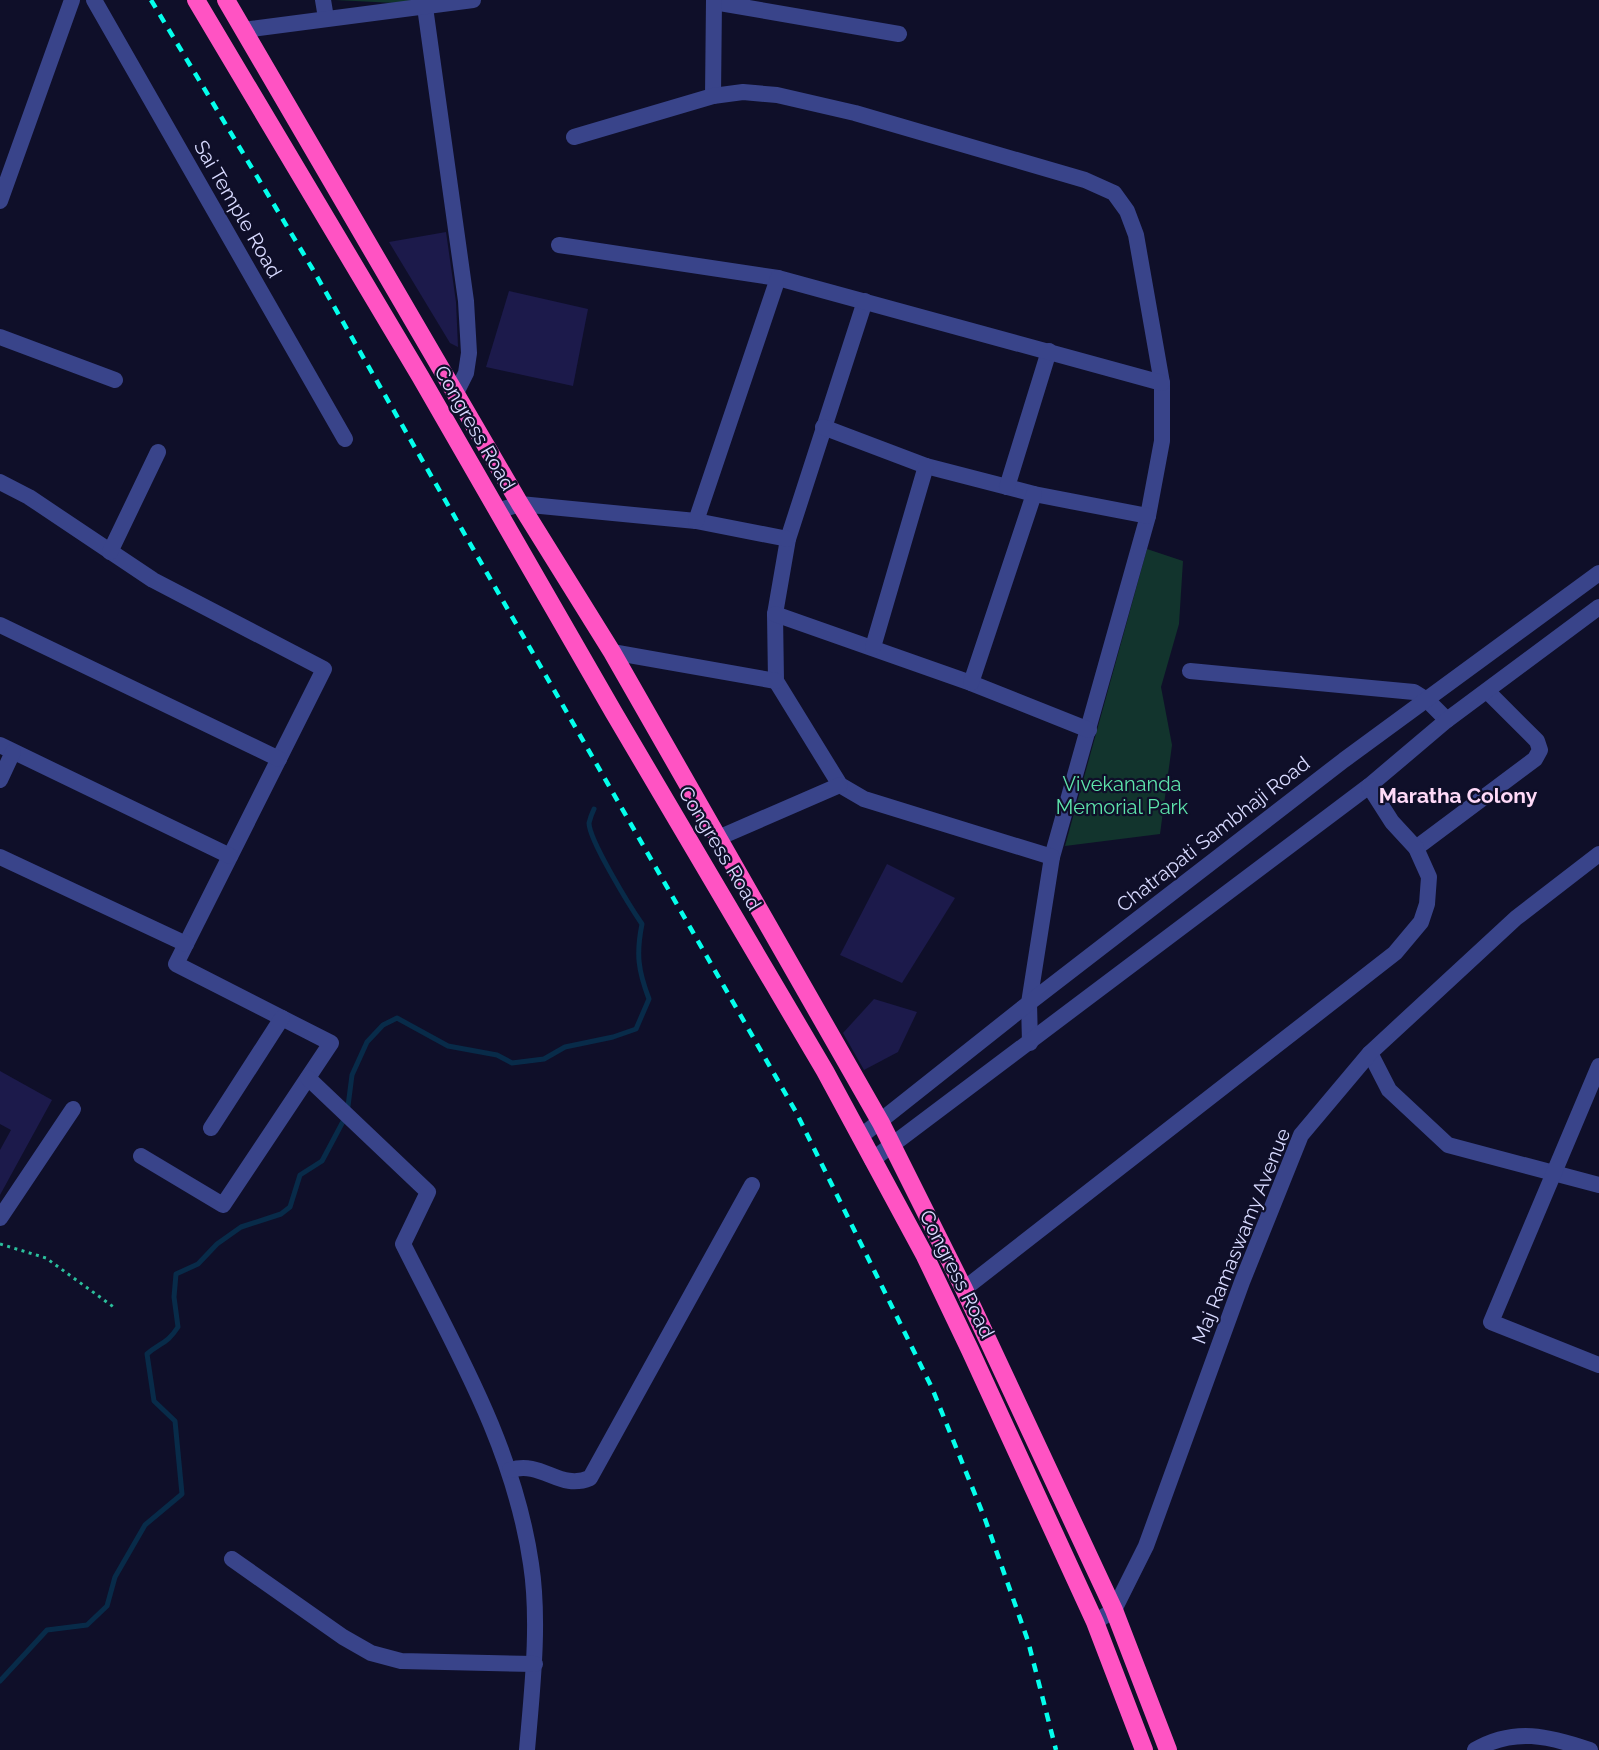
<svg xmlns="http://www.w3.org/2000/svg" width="1599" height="1750" font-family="Raleway,sans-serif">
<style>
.green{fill:#12342d}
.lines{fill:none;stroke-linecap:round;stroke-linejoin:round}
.stream{stroke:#082b49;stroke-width:5}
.building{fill:#1c1a4b}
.path{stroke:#2bc09d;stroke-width:3;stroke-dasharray:3 4.5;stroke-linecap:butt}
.minor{stroke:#39448a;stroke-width:16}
.highway{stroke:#ff53c3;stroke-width:18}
.rail{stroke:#04ffec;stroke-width:4.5;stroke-dasharray:9 8;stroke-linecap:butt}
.labels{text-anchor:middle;stroke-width:4.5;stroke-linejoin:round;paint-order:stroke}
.street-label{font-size:20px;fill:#d8daff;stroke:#0f0f29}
.park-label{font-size:20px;fill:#5ee5ac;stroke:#0f0f29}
.neighbourhood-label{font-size:21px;font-weight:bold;fill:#ffdaf8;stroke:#0f0f29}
</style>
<rect width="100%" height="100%" fill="#0f0f29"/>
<g class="green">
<path d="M335,0H450L435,5Z"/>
<path d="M1147,549L1183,561L1179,624L1161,687L1172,745L1160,834L1065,846Z"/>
</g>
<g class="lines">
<path class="stream" d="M0,1681L47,1630L87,1625L107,1606L115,1577L145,1525L182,1494L175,1421L154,1401L147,1354C161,1342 167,1344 178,1327L174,1297L176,1274L198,1264L217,1244L241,1227L281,1214L290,1207L300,1175L322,1161L347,1114L352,1075L367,1042L383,1025L397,1018L448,1046L497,1055L512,1063L544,1059L565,1047L613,1037L636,1029L649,999C638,970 636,954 642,924C631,908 589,840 589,823C590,819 592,813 594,809"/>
</g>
<g class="building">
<path d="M446,232L456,302L458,347L450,343L389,242Z"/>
<path d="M509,291L588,309L573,386L486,367Z"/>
<path d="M887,864L955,898L902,983L840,955Z"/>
<path d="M874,999L917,1012L898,1052L864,1070L843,1033Z"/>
<path d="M0,1071L52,1100L0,1195V1150L11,1130L0,1124Z"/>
</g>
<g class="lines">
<path class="path" d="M0,1244L46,1258L115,1308"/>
<g class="minor">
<path d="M94,0L345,439"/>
<path d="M323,0L326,18"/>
<path d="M714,2L899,34"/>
<path d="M425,7L466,301L469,353L466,373L456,393"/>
<path d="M243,30L473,0"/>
<path d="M713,96L714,0"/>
<path d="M574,137L713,96L743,92L777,95L855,113L1085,180L1114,193L1127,211L1136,235L1162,383V441L1148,516L1052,857"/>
<path d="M0,201L72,0"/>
<path d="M559,245L778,278"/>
<path d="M865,301L788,539L775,614L776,681L840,785L864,799L1052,857L1029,1003L1030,1043"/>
<path d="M0,337L115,380"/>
<path d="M823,427L926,466L1034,494L1148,516"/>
<path d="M0,482L29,497L153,580L324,669L176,964L331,1043L223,1205L141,1156"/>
<path d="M1007,487L1049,351"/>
<path d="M497,511L520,504L696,521L788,539"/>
<path d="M696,521L778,278L1162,383"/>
<path d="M110,552L158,452"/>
<path d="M775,614L971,683L1089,730"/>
<path d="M0,625L279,759"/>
<path d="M873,647L926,466"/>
<path d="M612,652L776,681"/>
<path d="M1190,671L1414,692L1427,700L1447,720"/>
<path d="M971,683L1034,494"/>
<path d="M0,745L230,856"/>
<path d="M0,780L13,752"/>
<path d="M718,838L840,785"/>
<path d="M1416,848L1535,759L1540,750L1537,741L1488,692"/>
<path d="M0,857L186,944"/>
<path d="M1370,1053L1389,1090L1448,1145L1599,1185"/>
<path d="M1599,1066L1491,1322L1599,1365"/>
<path d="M308,1078L428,1192L403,1244C455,1348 514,1447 531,1564C540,1622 532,1691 527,1750"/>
<path d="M211,1128L282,1018"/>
<path d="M860,1137L1029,1003L1344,760L1599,573"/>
<path d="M872,1160L1369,786L1447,720L1599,607"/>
<path d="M0,1218L73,1109"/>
<path d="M964,1289L1395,953L1421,922L1427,904L1429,877L1416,848L1392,822L1369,786"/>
<path d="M510,1470C543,1460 559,1491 590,1478L752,1185"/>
<path d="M232,1559L343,1637L371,1653L401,1661L535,1664"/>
<path d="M1095,1622L1114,1610L1146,1546L1242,1282L1301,1135L1370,1053L1516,918L1599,854"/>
<path d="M1475,1750C1514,1727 1549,1736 1590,1750"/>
</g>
<g class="highway">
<path d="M196,0L420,376L614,713L825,1071L925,1256L970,1350L1095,1622L1144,1750"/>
<path d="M226,0L520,504L612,652L881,1123L964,1289L1114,1610L1168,1750"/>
</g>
<path class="rail" d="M151,0L312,268L796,1112L932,1388L985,1519L1028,1641L1056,1750"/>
</g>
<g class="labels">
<g class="street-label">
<text transform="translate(238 209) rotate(60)" y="7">Sai Temple Road</text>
<text transform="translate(475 428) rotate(60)" y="7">Congress Road</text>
<text transform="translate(1213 834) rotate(-38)" y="7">Chatrapati Sambhaji Road</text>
<text transform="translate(720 848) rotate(59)" y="7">Congress Road</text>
<text transform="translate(1241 1236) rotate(-68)" y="7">Maj Ramaswamy Avenue</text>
<text transform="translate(957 1274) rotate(63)" y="7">Congress Road</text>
</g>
<g class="park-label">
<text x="1122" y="791">Vivekananda<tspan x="1122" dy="23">Memorial Park</tspan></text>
</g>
<g class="neighbourhood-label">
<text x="1458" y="803">Maratha Colony</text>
</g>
</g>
</svg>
